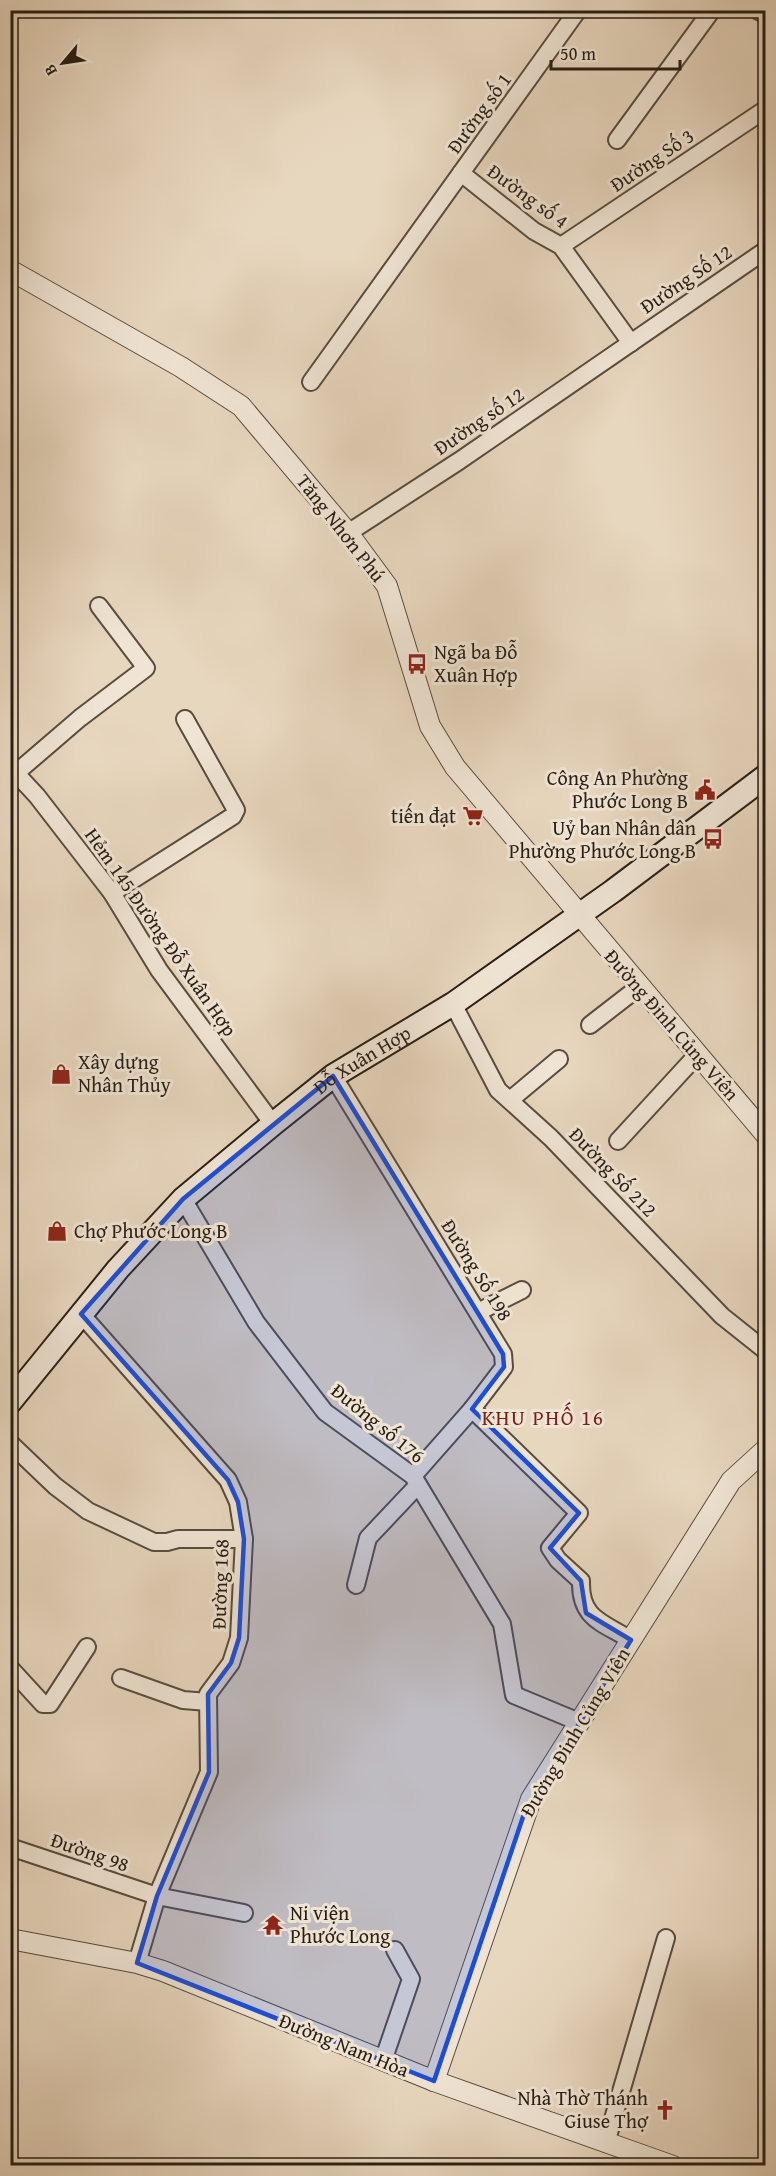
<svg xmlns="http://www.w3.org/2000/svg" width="776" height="2176" font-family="'Gentium Book Plus',serif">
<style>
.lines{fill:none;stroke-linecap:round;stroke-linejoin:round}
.minor-casing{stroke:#574c3f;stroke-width:20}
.tertiary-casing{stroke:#574c3f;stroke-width:22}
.secondary-casing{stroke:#271d14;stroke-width:26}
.minor{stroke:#f0e5d5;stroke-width:16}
.tertiary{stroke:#f0e5d5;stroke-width:20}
.secondary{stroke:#f0e5d5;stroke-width:22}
.marked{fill:#1d4ed8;fill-opacity:0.2;stroke:#1d4ed8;stroke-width:4.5;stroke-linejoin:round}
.labels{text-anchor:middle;stroke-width:6;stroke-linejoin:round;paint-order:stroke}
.street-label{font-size:20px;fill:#271d14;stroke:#f0e5d5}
.poi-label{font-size:20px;fill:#271d14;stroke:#f0e5d5;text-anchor:start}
.neighbourhood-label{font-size:21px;letter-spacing:1.5px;fill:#7a1f14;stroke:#f0e5d5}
</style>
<rect width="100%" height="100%" fill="#e8d7bf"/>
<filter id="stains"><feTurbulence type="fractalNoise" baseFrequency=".00333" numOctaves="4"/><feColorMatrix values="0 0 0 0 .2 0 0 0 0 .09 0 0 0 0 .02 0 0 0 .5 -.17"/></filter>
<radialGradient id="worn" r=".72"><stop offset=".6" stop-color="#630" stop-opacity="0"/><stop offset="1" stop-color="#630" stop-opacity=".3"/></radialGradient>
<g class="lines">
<g class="minor-casing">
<g id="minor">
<path d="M757,10L766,15"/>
<path d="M617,140L712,10"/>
<path d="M461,173L534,231L561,246L631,343"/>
<path d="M561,246L766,109"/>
<path d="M311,382L578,10"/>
<path d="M348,533L459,461L766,250"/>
<path d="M10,767L37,796L112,893L159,970L273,1124"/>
<path d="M16,773L80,718L146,668L99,606"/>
<path d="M112,893L233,816L236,810L185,719"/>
<path d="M453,1004L498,1090L551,1138L722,1316L766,1351"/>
<path d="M590,1025L639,987"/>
<path d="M333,1076L503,1354L504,1367L472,1409L413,1476"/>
<path d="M510,1100L559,1059"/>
<path d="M618,1141L697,1055"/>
<path d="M183,1199L256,1322L325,1412L413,1476L502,1624L514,1695L579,1722"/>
<path d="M478,1312L522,1290"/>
<path d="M81,1314L228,1480L238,1502L244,1539L239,1638L231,1663L208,1694L209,1772L157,1896L137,1963"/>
<path d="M472,1409L579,1513L550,1548L558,1560L581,1581C580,1619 602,1622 631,1640"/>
<path d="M10,1443L55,1486L88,1511L154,1542H167L178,1539H244"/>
<path d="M356,1585L368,1538L418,1485"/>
<path d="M10,1668L43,1704H50L87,1647"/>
<path d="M121,1678L183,1700L208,1702"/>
<path d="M10,1847L157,1896L244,1913"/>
<path d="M383,2061L411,1979L395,1950"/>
<path d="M606,2143L666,1938"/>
</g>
</g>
<g class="tertiary-casing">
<g id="tertiary">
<path d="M10,270L181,367L241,406L348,533L387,586L430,726L455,767L766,1135"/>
<path d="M10,1939L137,1963L163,1971L434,2081L673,2166"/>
<path d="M434,2081L531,1799L731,1481L766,1449"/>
</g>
</g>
<g class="secondary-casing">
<g id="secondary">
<path id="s1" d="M10,1402L118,1269L183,1199L273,1124L333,1076L453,1004L613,891L766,776"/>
</g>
</g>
<use href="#minor" class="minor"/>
<use href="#tertiary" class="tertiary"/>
<use href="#secondary" class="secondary"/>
</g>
<path class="marked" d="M333,1076L503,1354L504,1367L472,1409L579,1513L550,1548L581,1581L586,1613L631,1640L525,1811L434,2081L137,1963L157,1896L209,1772L208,1694L231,1663L239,1638L244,1539L238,1502L228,1480L81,1314L183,1199Z"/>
<defs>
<g id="bus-bare" transform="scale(1.62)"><path d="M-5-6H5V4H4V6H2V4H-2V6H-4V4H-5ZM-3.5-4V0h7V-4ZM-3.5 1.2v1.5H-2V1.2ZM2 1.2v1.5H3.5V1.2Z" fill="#8f2418" stroke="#f0e5d5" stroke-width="2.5" paint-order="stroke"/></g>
<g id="civic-bare" transform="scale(1.62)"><path d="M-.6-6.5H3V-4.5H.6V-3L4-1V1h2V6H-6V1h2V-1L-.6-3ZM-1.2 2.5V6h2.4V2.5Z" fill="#8f2418" stroke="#f0e5d5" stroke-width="2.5" paint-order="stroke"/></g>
<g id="supermarket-bare" transform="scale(1.62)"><path d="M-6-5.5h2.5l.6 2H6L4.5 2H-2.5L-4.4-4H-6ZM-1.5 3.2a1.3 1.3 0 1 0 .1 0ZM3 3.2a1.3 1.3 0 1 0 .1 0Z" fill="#8f2418" stroke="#f0e5d5" stroke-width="2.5" paint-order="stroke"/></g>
<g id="shop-bare" transform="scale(1.62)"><path d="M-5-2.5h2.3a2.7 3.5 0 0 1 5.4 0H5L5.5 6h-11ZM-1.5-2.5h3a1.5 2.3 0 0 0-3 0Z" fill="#8f2418" stroke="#f0e5d5" stroke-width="2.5" paint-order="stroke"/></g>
<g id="temple-bare" transform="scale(1.62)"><path d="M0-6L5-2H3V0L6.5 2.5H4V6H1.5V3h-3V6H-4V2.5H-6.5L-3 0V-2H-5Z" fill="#8f2418" stroke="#f0e5d5" stroke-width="2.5" paint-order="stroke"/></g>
<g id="church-bare" transform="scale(1.62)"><path d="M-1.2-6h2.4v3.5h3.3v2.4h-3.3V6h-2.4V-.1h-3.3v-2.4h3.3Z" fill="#8f2418" stroke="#f0e5d5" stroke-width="2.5" paint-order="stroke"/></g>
</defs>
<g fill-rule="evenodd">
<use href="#bus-bare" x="417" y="664"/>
<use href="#civic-bare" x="705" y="790"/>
<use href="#supermarket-bare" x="473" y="816"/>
<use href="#bus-bare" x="713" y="839"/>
<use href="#shop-bare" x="61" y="1074"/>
<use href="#shop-bare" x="57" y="1231"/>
<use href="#temple-bare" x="273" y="1925"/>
<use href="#church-bare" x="665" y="2110"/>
</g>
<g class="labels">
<g class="street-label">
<text transform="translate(479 113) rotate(-54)" y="7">Đường số 1</text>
<text transform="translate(652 160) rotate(-34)" y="7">Đường Số 3</text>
<text transform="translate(528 196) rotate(36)" y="7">Đường số 4</text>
<text transform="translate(686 279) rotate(-34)" y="7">Đường Số 12</text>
<text transform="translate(479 421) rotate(-34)" y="7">Đường số 12</text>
<text transform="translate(341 528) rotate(52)" y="7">Tăng Nhơn Phú</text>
<text transform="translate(161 932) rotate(55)" y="7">Hẻm 145 Đường Đỗ Xuân Hợp</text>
<text transform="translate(672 1025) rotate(49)" y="7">Đường Đinh Củng Viên</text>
<text dy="7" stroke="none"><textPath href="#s1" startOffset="494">Đỗ Xuân Hợp</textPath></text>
<text transform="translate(613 1172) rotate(46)" y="7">Đường Số 212</text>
<text transform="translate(477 1270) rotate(58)" y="7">Đường Số 198</text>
<text transform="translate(378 1423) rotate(39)" y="7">Đường số 176</text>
<text transform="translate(220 1584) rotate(-88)" y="7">Đường 168</text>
<text transform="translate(575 1732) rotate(-59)" y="7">Đường Đinh Củng Viên</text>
<text transform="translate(90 1852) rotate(19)" y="7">Đường 98</text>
<text transform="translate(344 2045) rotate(22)" y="7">Đường Nam Hòa</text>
</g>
<g class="poi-label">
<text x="434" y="659">Ngã ba Đỗ<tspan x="434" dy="23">Xuân Hợp</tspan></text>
<text x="688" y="785" text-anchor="end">Công An Phường<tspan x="688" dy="23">Phước Long B</tspan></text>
<text x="456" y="823" text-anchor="end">tiến đạt</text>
<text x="696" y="835" text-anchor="end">Uỷ ban Nhân dân<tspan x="696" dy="23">Phường Phước Long B</tspan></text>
<text x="78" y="1069">Xây dựng<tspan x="78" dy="23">Nhân Thủy</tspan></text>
<text x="74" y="1238">Chợ Phước Long B</text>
<text x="290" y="1920">Ni viện<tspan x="290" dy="23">Phước Long</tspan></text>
<text x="648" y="2105" text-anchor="end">Nhà Thờ Thánh<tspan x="648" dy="23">Giuse Thợ</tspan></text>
</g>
<g class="neighbourhood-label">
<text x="543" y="1425">KHU PHỐ 16</text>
</g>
</g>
<rect width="776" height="2176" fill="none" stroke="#e8d7bf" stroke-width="36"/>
<rect x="12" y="12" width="752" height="2152" fill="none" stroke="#271d14" stroke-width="3"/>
<rect x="18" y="18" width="740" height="2140" fill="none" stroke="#271d14" stroke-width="1.5"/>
<g transform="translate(63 63) rotate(241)" stroke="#f0e5d5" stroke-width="4.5" paint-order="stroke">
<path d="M0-4.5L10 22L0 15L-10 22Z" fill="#271d14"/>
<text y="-9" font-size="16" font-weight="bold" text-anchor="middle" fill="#271d14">B</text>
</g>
<path d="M551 60v9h129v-9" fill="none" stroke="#271d14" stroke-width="3"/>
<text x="560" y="60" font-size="18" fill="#271d14" stroke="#f0e5d5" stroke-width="4.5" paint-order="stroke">50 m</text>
<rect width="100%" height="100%" filter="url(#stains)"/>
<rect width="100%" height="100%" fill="url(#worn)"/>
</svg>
